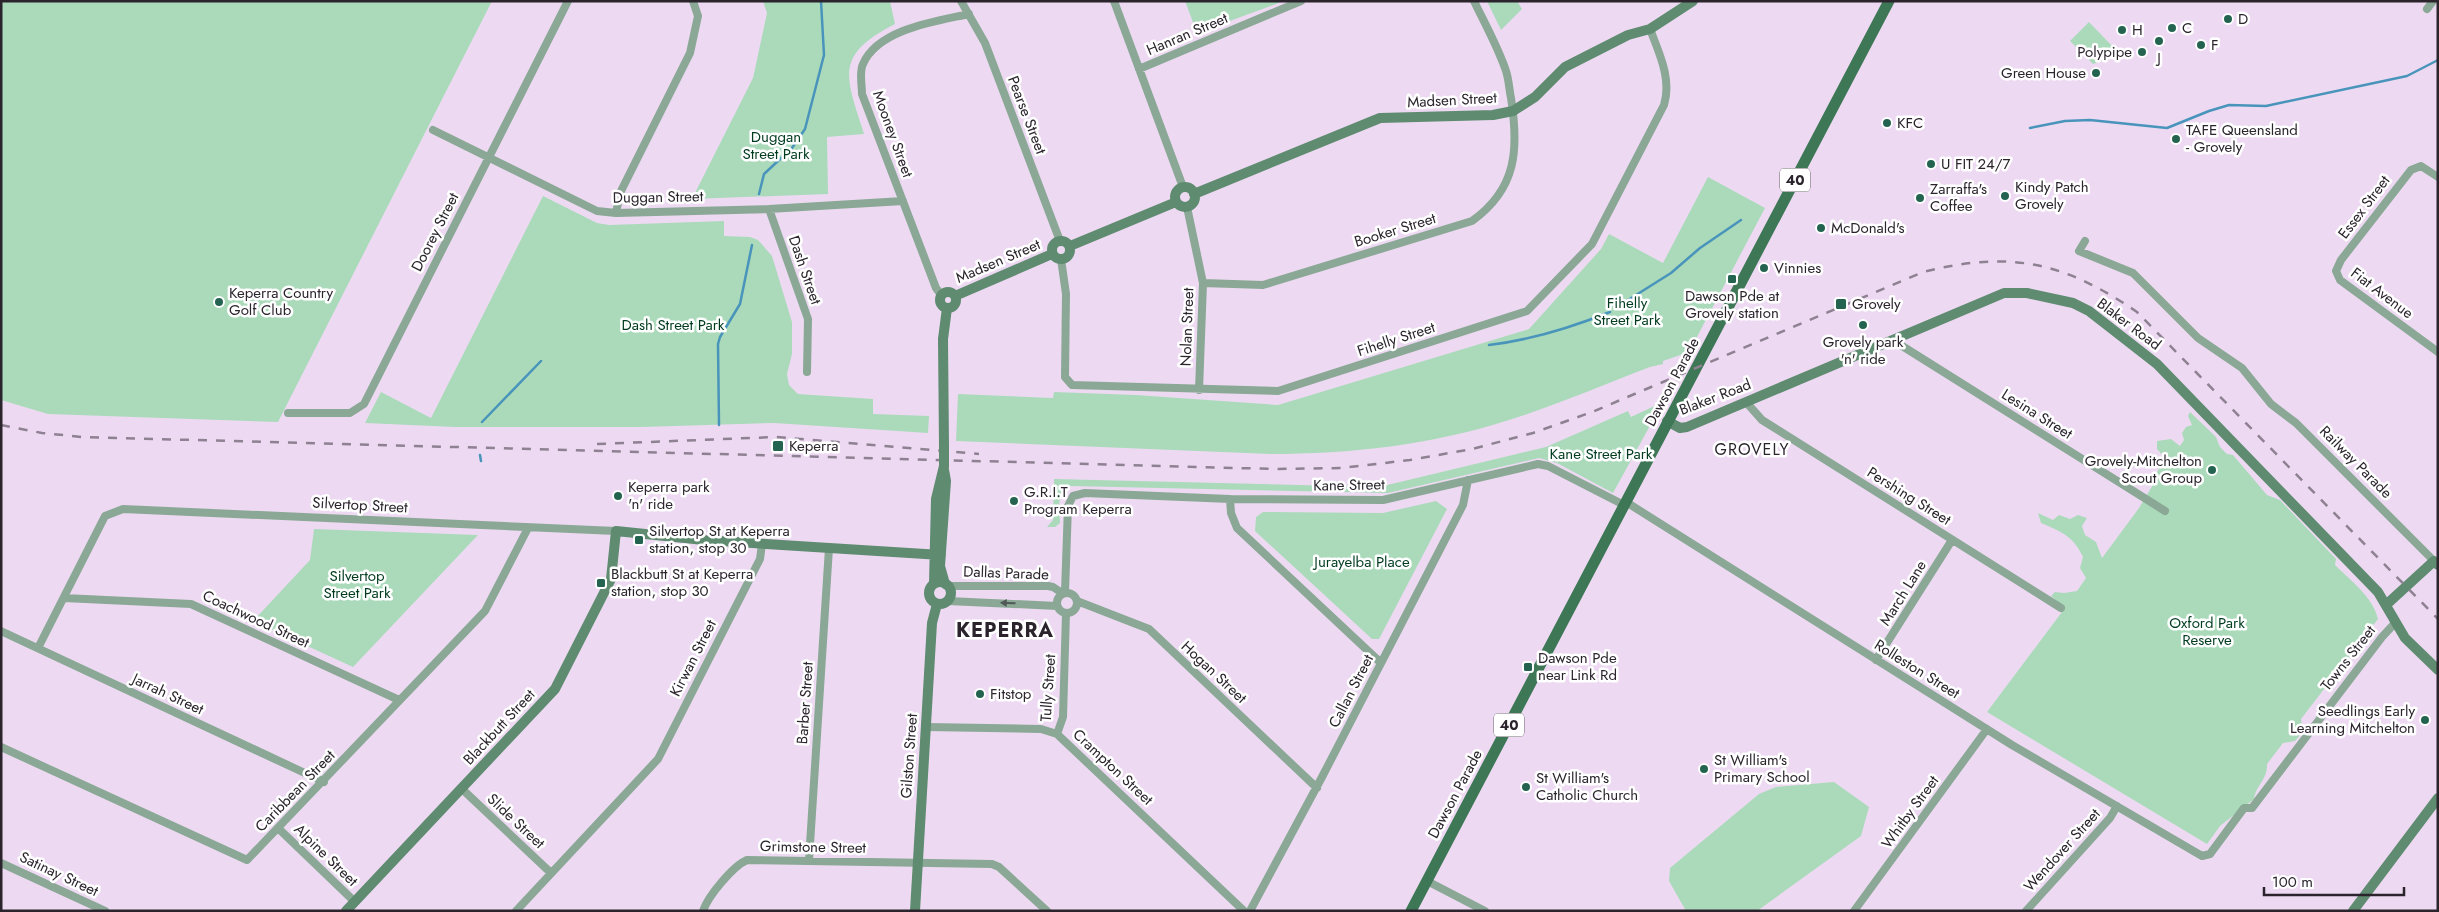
<svg xmlns="http://www.w3.org/2000/svg" width="2439" height="912" font-family="Jost,sans-serif">
  <style>
    .green { fill: #abdabb }
    .lines { fill: none; stroke-linecap: round; stroke-linejoin: round }
    .stream { stroke: #4994bb; stroke-width: 2.5 }
    .street { stroke: #8aa895; stroke-width: 8 }
    .secondary { stroke: #5f8b70; stroke-width: 10 }
    .primary { stroke: #3e7756; stroke-width: 11 }
    .rail { stroke: #8e8192; stroke-width: 2.5; stroke-dasharray: 9 9; stroke-linecap: butt }
    .secondary-bridge { stroke: #5f8b70; stroke-width: 10 }
    .oneway { fill: #515957 }
    .poi-dot { fill: #246350; stroke: #fff; stroke-width: 2 }
    .labels { text-anchor: middle; stroke-width: 5; stroke-linejoin: round; paint-order: stroke }
    .shield { fill: #fff; stroke: #6b666c; stroke-width: 1 }
    .shield-label { font-size: 14px; font-weight: bold; fill: #2b242d }
    .poi-label { font-size: 15px; fill: #2b242d; stroke: #fff; text-anchor: start }
    .street-label { font-size: 15px; fill: #2b242d; stroke: #fff }
    .park-label { font-size: 15px; fill: #013b1f; stroke: #fff }
    .neighbourhood-label { font-size: 16px; letter-spacing: 1px; fill: #2b242d; stroke: #fff }
    .district-label { font-size: 20px; font-weight: bold; letter-spacing: 1px; fill: #2b242d; stroke: #fff }
  </style>
  <rect width="100%" height="100%" fill="#eddaf2"/>
  <path class="green" d="M1,1H492L278,422L48,414L1,400Z
    M763,1H890L895,24C833,56 846,76 864,134L827,137L828,194L692,199L753,78L767,13Z
    M1185,1H1284L1197,33Z
    M1487,1H1517L1522,9L1501,30Z
    M2089,22L2115,49L2104,60L2093,64L2070,41Z
    M1708,177L1765,208L1689,352L1663,361V364L1650,367C1603,385 1557,405 1509,420C1431,445 1351,454 1270,454L956,441L958,394L1053,398L1054,392L1136,395L1278,405L1529,329L1601,249L1609,234L1663,263Z
    M543,196L597,223L609,225L724,221V236L750,237L758,240L772,256L792,322V354L787,374L789,385L798,394L873,399V414L929,416L928,433L774,423L642,427H455L365,423L381,392L431,418Z
    M1663,402L1613,493L1557,463L1539,458L1388,493L1070,486C1055,491 1060,511 1060,523L1055,527H1047L1053,520L1054,479L1379,487L1546,447L1628,411L1631,417Z
    M2190,412L2216,437L2220,447L2227,454L2233,455L2267,495L2280,500L2336,559L2335,565C2351,581 2373,597 2378,619L2301,719L2303,732L2295,741L2283,743L2267,764C2268,779 2256,785 2254,799L2220,826L2207,844L1987,712L2065,608L2051,596L2055,592L2064,593L2077,591L2086,578L2080,568L2083,557C2074,537 2061,531 2041,523L2038,513L2053,520L2059,515L2070,519L2078,515L2087,518L2082,526L2085,535L2096,542L2102,558L2139,508L2154,483L2157,472L2165,458L2157,449V441L2171,439L2180,446L2184,440L2182,433L2186,427L2192,425L2188,416Z
    M1436,501L1447,509L1379,639H1372L1255,531L1256,517L1263,512L1383,513Z
    M314,529L478,535L353,667L253,621L310,560Z
    M1834,782L1869,807L1861,836L1757,911H1686L1669,881L1670,868L1759,794L1776,787Z"/>
  <g class="lines">
    <path class="stream" d="M2030,128L2065,121L2090,120L2167,128L2209,111L2229,105L2266,106L2407,76L2438,60
      M759,194L764,174L792,148L805,129L824,55L821,1
      M1617,307L1671,273L1700,248L1741,220
      M1489,345C1532,340 1570,328 1610,312
      M482,422L541,361
      M719,425L718,344L720,337L740,304L752,245
      M480,455L481,461"/>
    <path class="street" d="M961,1L985,43L1060,241
      M1114,1L1183,187
      M2427,9L2433,1
      M1139,69L1301,1
      M433,130L597,211L616,213L769,209L903,201
      M2438,177L2421,166L2411,170L2341,260L2336,271L2340,280L2438,352
      M1187,207L1203,283L1199,390
      M769,209L808,319L807,372
      M616,213L620,193L690,53L698,16L693,1
      M2085,241L2079,251L2133,273L2198,338L2242,368L2271,404L2296,423L2434,561
      M1061,259L1066,294L1065,377L1072,385L1278,391L1527,311L1592,244L1664,105C1672,79 1659,53 1650,29
      M1203,283L1263,285L1472,221C1517,189 1519,149 1511,98C1509,89 1509,80 1506,71C1498,47 1485,24 1474,1
      M942,296L936,288L862,94C862,85 859,72 863,64C878,29 937,21 969,14
      M1896,339L1899,344L2165,511
      M1746,402L1762,420L2061,608
      M288,413H350L364,404L568,1
      M1230,499L1231,513L1237,528L1381,663
      M1626,502L2012,745L2202,856L2210,854L2244,808H2252L2382,637L2395,623
      M947,586H1048L1053,587L1062,593
      M1065,592L1068,506L1073,496L1085,493L1230,499L1383,500L1538,464L1548,466L1624,505
      M1057 603a10 10 0 1 1 20 0a10 10 0 1 1-20 0Z
      M64,598L191,604L399,700
      M948,601L1057,606
      M1077,601L1149,629L1317,788
      M1,631L324,782
      M38,648L105,516L123,509L616,531
      M1876,660L1952,540
      M926,727L1041,729L1057,734L1244,911
      M1057,734L1063,717L1066,613
      M1,747L247,860L485,611L528,528
      M462,789L551,873
      M279,829L355,902
      M809,860L829,548
      M1,863L105,911
      M1427,881L1485,911
      M516,911L658,759L760,559L762,544
      M703,911C708,896 733,866 747,860L992,864L999,867L1047,911
      M1250,911L1322,777L1463,505L1468,480
      M1854,911L1987,729
      M2026,911L2110,818L2117,806"/>
    <path class="secondary" d="M1175 197a10 10 0 1 1 20 0a10 10 0 1 1-20 0Z
      M1194,194L1380,118L1493,115L1513,111L1535,97L1565,67L1628,35L1650,29L1693,1
      M1052 250a9 9 0 1 1 18 0a9 9 0 1 1-18 0Z
      M1070,246L1176,202
      M940 300a8 8 0 1 1 16 0a8 8 0 1 1-16 0Z
      M955,296L1052,254
      M1667,421L1680,428L1687,427L2004,293H2027L2073,303L2089,311L2157,364L2378,592L2405,638L2438,670
      M944,446L943,339L947,308
      M944,470L946,481L940,566L945,584
      M929 593a11 11 0 1 1 22 0a11 11 0 1 1-22 0Z
      M934,584L936,499L944,466
      M2387,604L2434,561L2438,565
      M346,911L555,689L611,579L616,531L704,540L941,555
      M915,911L932,623L937,604
      M2353,911L2438,798"/>
    <path class="primary" d="M1411,911L1889,1"/>
    <path class="rail" d="M1,425L42,433L82,437L1274,469L1342,468L1410,460L1472,449L1533,433L1592,412L1923,272C2011,250 2064,262 2137,312L2438,619
      M597,444L776,437L979,454"/>
    <path class="secondary-bridge" d="M944,466V446"/>
  </g>
  <defs><path id="oneway-solid" d="M-6-.8H1V-3.2L6.5 0L1 3.2V.8H-6Z" transform="scale(1.25)"/></defs>
  <use class="oneway" href="#oneway-solid" transform="translate(1008 603) rotate(-179)"/>
  <g class="poi-dot">
    <circle cx="2228" cy="19" r="5"/>
    <circle cx="2172" cy="28" r="5"/>
    <circle cx="2122" cy="30" r="5"/>
    <circle cx="2159" cy="41" r="5"/>
    <circle cx="2201" cy="45" r="5"/>
    <circle cx="2142" cy="52" r="5"/>
    <circle cx="2096" cy="73" r="5"/>
    <circle cx="1887" cy="123" r="5"/>
    <circle cx="2176" cy="139" r="5"/>
    <circle cx="1931" cy="164" r="5"/>
    <circle cx="2005" cy="196" r="5"/>
    <circle cx="1920" cy="198" r="5"/>
    <circle cx="1821" cy="228" r="5"/>
    <circle cx="1764" cy="268" r="5"/>
    <rect x="1727" y="274" width="10" height="10" rx="2.5"/>
    <circle cx="219" cy="302" r="5"/>
    <rect x="1835" y="298" width="12" height="12" rx="2.5"/>
    <circle cx="1863" cy="325" r="5"/>
    <rect x="772" y="440" width="12" height="12" rx="2.5"/>
    <circle cx="2212" cy="470" r="5"/>
    <circle cx="618" cy="496" r="5"/>
    <circle cx="1014" cy="501" r="5"/>
    <rect x="634" y="535" width="10" height="10" rx="2.5"/>
    <rect x="596" y="578" width="10" height="10" rx="2.5"/>
    <rect x="1523" y="662" width="10" height="10" rx="2.5"/>
    <circle cx="980" cy="694" r="5"/>
    <circle cx="2425" cy="720" r="5"/>
    <circle cx="1704" cy="769" r="5"/>
    <circle cx="1526" cy="787" r="5"/>
  </g>
  <g class="labels">
    <g class="shield">
      <rect x="1780" y="168.5" width="30" height="23" rx="4"/>
      <rect x="1494" y="713.5" width="30" height="23" rx="4"/>
    </g>
    <g class="shield-label">
      <text x="1795" y="185">40</text>
      <text x="1509" y="730">40</text>
    </g>
    <g class="poi-label">
      <text x="2238" y="24">D</text>
      <text x="2182" y="33">C</text>
      <text x="2132" y="35">H</text>
      <text x="2211" y="50">F</text>
      <text x="2132" y="57" text-anchor="end">Polypipe</text>
      <text x="2159" y="63" text-anchor="middle">J</text>
      <text x="2086" y="78" text-anchor="end">Green House</text>
      <text x="1897" y="128">KFC</text>
      <text x="2186" y="135">TAFE Queensland<tspan x="2186" dy="17">- Grovely</tspan></text>
      <text x="1941" y="169">U FIT 24/7</text>
      <text x="2015" y="192">Kindy Patch<tspan x="2015" dy="17">Grovely</tspan></text>
      <text x="1930" y="194">Zarraffa's<tspan x="1930" dy="17">Coffee</tspan></text>
      <text x="1831" y="233">McDonald's</text>
      <text x="1774" y="273">Vinnies</text>
      <text x="229" y="298">Keperra Country<tspan x="229" dy="17">Golf Club</tspan></text>
      <text x="1732" y="301" text-anchor="middle">Dawson Pde at<tspan x="1732" dy="17">Grovely station</tspan></text>
      <text x="1852" y="309">Grovely</text>
      <text x="1863" y="347" text-anchor="middle">Grovely park<tspan x="1863" dy="17">'n' ride</tspan></text>
      <text x="789" y="451">Keperra</text>
      <text x="2202" y="466" text-anchor="end">Grovely-Mitchelton<tspan x="2202" dy="17">Scout Group</tspan></text>
      <text x="628" y="492">Keperra park<tspan x="628" dy="17">'n' ride</tspan></text>
      <text x="1024" y="497">G.R.I.T<tspan x="1024" dy="17">Program Keperra</tspan></text>
      <text x="649" y="536">Silvertop St at Keperra<tspan x="649" dy="17">station, stop 30</tspan></text>
      <text x="611" y="579">Blackbutt St at Keperra<tspan x="611" dy="17">station, stop 30</tspan></text>
      <text x="1538" y="663">Dawson Pde<tspan x="1538" dy="17">near Link Rd</tspan></text>
      <text x="990" y="699">Fitstop</text>
      <text x="2415" y="716" text-anchor="end">Seedlings Early<tspan x="2415" dy="17">Learning Mitchelton</tspan></text>
      <text x="1714" y="765">St William's<tspan x="1714" dy="17">Primary School</tspan></text>
      <text x="1536" y="783">St William's<tspan x="1536" dy="17">Catholic Church</tspan></text>
    </g>
    <g class="street-label">
      <text transform="translate(1187 34) rotate(-23)" y="5">Hanran Street</text>
      <text transform="translate(1452 100) rotate(-3)" y="5">Madsen Street</text>
      <text transform="translate(1027 115) rotate(69)" y="5">Pearse Street</text>
      <text transform="translate(893 134) rotate(70)" y="5">Mooney Street</text>
      <text transform="translate(658 197) rotate(-1)" y="5">Duggan Street</text>
      <text transform="translate(2364 207) rotate(-53)" y="5">Essex Street</text>
      <text transform="translate(1395 230) rotate(-17)" y="5">Booker Street</text>
      <text transform="translate(435 232) rotate(-63)" y="5">Doorey Street</text>
      <text transform="translate(998 261) rotate(-23)" y="5">Madsen Street</text>
      <text transform="translate(805 270) rotate(71)" y="5">Dash Street</text>
      <text transform="translate(2382 293) rotate(37)" y="5">Fiat Avenue</text>
      <text transform="translate(2129 324) rotate(37)" y="5">Blaker Road</text>
      <text transform="translate(1187 327) rotate(-88)" y="5">Nolan Street</text>
      <text transform="translate(1396 339) rotate(-18)" y="5">Fihelly Street</text>
      <text transform="translate(1672 382) rotate(-62)" y="5">Dawson Parade</text>
      <text transform="translate(1715 397) rotate(-21)" y="5">Blaker Road</text>
      <text transform="translate(2037 414) rotate(32)" y="5">Lesina Street</text>
      <text transform="translate(2356 462) rotate(45)" y="5">Railway Parade</text>
      <text transform="translate(1349 485) rotate(-1)" y="5">Kane Street</text>
      <text transform="translate(1909 496) rotate(32)" y="5">Pershing Street</text>
      <text transform="translate(360 505) rotate(3)" y="5">Silvertop Street</text>
      <text transform="translate(1006 573) rotate(2)" y="5">Dallas Parade</text>
      <text transform="translate(1903 593) rotate(-58)" y="5">March Lane</text>
      <text transform="translate(256 619) rotate(25)" y="5">Coachwood Street</text>
      <text transform="translate(693 658) rotate(-63)" y="5">Kirwan Street</text>
      <text transform="translate(2348 658) rotate(-52)" y="5">Towns Street</text>
      <text transform="translate(1917 669) rotate(32)" y="5">Rolleston Street</text>
      <text transform="translate(1214 672) rotate(43)" y="5">Hogan Street</text>
      <text transform="translate(1048 688) rotate(-86)" y="5">Tully Street</text>
      <text transform="translate(1351 691) rotate(-63)" y="5">Callan Street</text>
      <text transform="translate(168 694) rotate(25)" y="5">Jarrah Street</text>
      <text transform="translate(805 703) rotate(-86)" y="5">Barber Street</text>
      <text transform="translate(499 727) rotate(-47)" y="5">Blackbutt Street</text>
      <text transform="translate(909 756) rotate(-86)" y="5">Gilston Street</text>
      <text transform="translate(1113 767) rotate(43)" y="5">Crampton Street</text>
      <text transform="translate(295 791) rotate(-46)" y="5">Caribbean Street</text>
      <text transform="translate(1455 794) rotate(-62)" y="5">Dawson Parade</text>
      <text transform="translate(1910 812) rotate(-54)" y="5">Whitby Street</text>
      <text transform="translate(516 821) rotate(43)" y="5">Slide Street</text>
      <text transform="translate(813 847) rotate(1)" y="5">Grimstone Street</text>
      <text transform="translate(2062 850) rotate(-48)" y="5">Wendover Street</text>
      <text transform="translate(326 855) rotate(44)" y="5">Alpine Street</text>
      <text transform="translate(59 874) rotate(25)" y="5">Satinay Street</text>
    </g>
    <g class="park-label">
      <text x="776" y="142">Duggan<tspan x="776" dy="17">Street Park</tspan></text>
      <text x="1627" y="308">Fihelly<tspan x="1627" dy="17">Street Park</tspan></text>
      <text x="673" y="330">Dash Street Park</text>
      <text x="1601" y="459">Kane Street Park</text>
      <text x="1362" y="567">Jurayelba Place</text>
      <text x="357" y="581">Silvertop<tspan x="357" dy="17">Street Park</tspan></text>
      <text x="2207" y="628">Oxford Park<tspan x="2207" dy="17">Reserve</tspan></text>
    </g>
    <g class="neighbourhood-label">
      <text x="1752" y="455">GROVELY</text>
    </g>
    <g class="district-label">
      <text x="1005" y="637">KEPERRA</text>
    </g>
  </g>
  <rect width="2439" height="912" fill="none" stroke="#2b242d" stroke-width="5"/>
  <path d="M2264 887v8h140v-8" fill="none" stroke="#2b242d" stroke-width="2.5"/>
  <text x="2272" y="887" font-size="15" fill="#2b242d" stroke="#ffffff" stroke-width="4" paint-order="stroke">100 m</text>
</svg>
